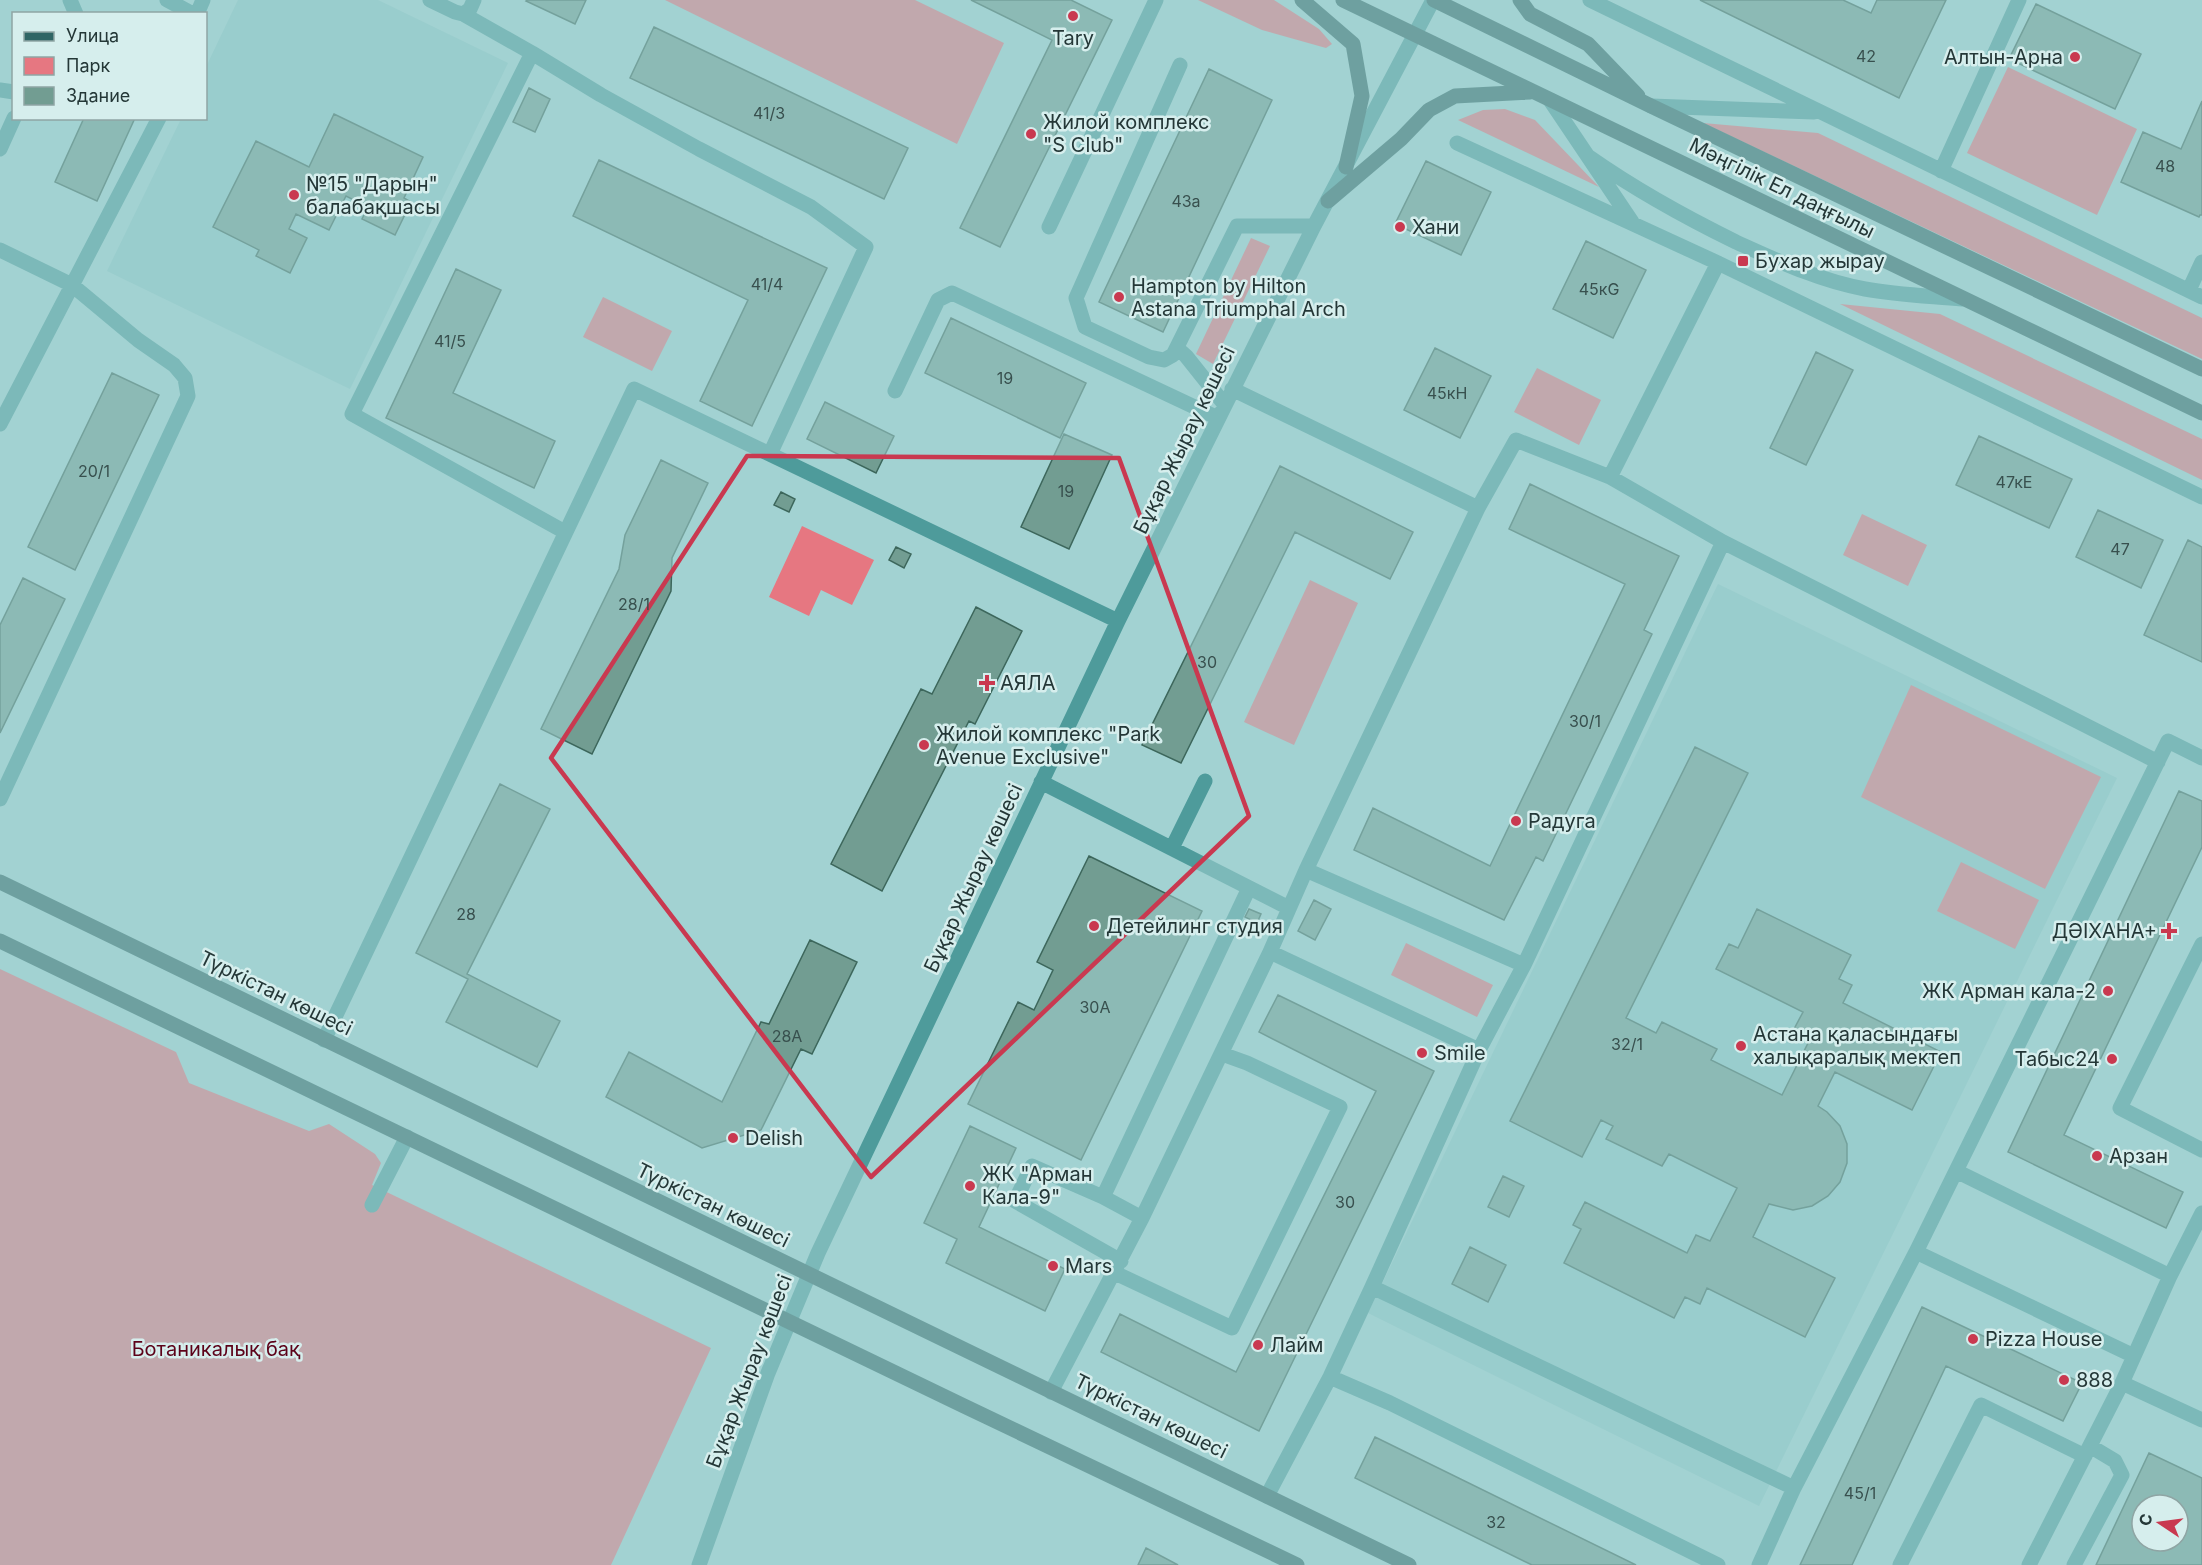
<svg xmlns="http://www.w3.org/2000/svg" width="2202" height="1565" font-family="Inter,sans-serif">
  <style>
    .built { fill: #8ec7c7 }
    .green { fill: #e67781 }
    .building { fill: #729d92; stroke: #3d675c; stroke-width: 1.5; fill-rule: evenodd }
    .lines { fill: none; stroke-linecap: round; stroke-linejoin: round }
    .minor { stroke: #4e9b9b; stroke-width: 15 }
    .major { stroke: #2f6565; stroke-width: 15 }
    .marked { fill: none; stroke: #c93950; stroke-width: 4.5; stroke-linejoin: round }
    .poi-dot { fill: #c93950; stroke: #d6eeed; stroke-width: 2 }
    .labels { text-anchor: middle; stroke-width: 5; stroke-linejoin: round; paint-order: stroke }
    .number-label { font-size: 16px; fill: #38504e }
    .poi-label { font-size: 20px; fill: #243737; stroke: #d6eeed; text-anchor: start }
    .street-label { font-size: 20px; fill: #243737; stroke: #d6eeed }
    .park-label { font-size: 20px; fill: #5c0219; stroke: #d6eeed }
  </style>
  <rect width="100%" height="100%" fill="#a2d2d2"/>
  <path class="built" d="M238,0H378L508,63L350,389L107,271L181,119L206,118V67Z
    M1718,584L2117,778L1759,1506L1368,1313Z"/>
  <path class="green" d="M665,0H915L1004,43L957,144Z
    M1198,0H1274L1319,29L1332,44L1326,48L1262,30Z
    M2008,67L2137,129L2097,215L1967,153Z
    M1505,109L1535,120L1599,187L1458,120L1483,110Z
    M1703,123L1818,133L2202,318V359Z
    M1251,238L1270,246L1213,364L1196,354Z
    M603,297L672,331L652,371L583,337Z
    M1840,304L1940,314L2202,439V480Z
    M1537,368L1601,400L1579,445L1514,412Z
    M1862,514L1927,545L1908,586L1843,555Z
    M802,526L874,560L852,605L821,590L809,616L769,597Z
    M1310,580L1358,603L1294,745L1244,722Z
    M1911,685L2101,777L2045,889L1861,797Z
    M1961,862L2039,900L2015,949L1937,911Z
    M1406,943L1493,985L1477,1017L1391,975Z
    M0,969L176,1052L189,1083L309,1131L329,1124L375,1154L381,1163L372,1185L711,1348L611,1565H0Z"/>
  <path class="building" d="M527,0H586L575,24L526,1Z
    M971,0H1071L1112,20L1000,247L960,228L1052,40Z
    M1700,0H1843L1871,13L1877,0H1946L1899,98Z
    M2036,4L2141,54L2115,109L2009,59Z
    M654,27L908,148L884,199L630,78Z
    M1209,69L1272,100L1163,332L1099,302Z
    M529,88L550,99L535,132L513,122Z
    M2202,101V215H2200L2199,217L2121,182L2143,132L2181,149Z
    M334,114L423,157L404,198L411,202L395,235L362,219L368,207L346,196L329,230L296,214L289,229L307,238L290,273L256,256L259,250L213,227L256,141L309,167Z
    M84,118H135L97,201L55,182Z
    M599,160L827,268L752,426L700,401L748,300L573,216Z
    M1426,161L1491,192L1461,255L1395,224Z
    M1586,241L1646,270L1613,338L1553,309Z
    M456,269L501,290L453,393L555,441L534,488L386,418Z
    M951,318L1086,383L1060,438L925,373Z
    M1435,348L1491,376L1460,438L1404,410Z
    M1816,352L1853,370L1806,465L1770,448Z
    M112,373L159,395L75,570L28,547Z
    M825,402L894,436L876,473L807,439Z
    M1064,434L1112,455L1069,549L1021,527Z
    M1979,436L2072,479L2049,528L1956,485Z
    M661,460L708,483L672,558L671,591L592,754L541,729L619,569L625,535Z
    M1280,466L1413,532L1390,579L1295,532L1181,763L1142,745Z
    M1530,484L1679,556L1644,630L1652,634L1543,861L1536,857L1504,920L1354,850L1373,808L1490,866L1625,584L1509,529Z
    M781,492L795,499L789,512L774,505Z
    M2098,510L2163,540L2141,588L2076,557Z
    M2188,540L2202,547V662L2144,635Z
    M896,547L911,554L904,568L889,560Z
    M23,578L65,599L0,733V625Z
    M976,607L1022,631L975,724L969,721L882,891L831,864L921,689L932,694Z
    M1695,747L1748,773L1626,1018L1656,1033L1662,1022L1717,1049L1711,1060L1782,1095L1810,1039L1793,1031L1803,1012L1716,969L1729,944L1738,948L1757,909L1851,955L1839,979L1852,985L1843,1003L1941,1052L1912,1110L1835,1072L1818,1106L1827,1112L1840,1126L1847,1144V1163L1840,1182L1828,1196L1812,1206L1793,1210L1769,1204L1753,1237L1835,1278L1805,1337L1707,1288L1700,1304L1685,1297L1674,1318L1564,1263L1581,1229L1573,1225L1585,1202L1687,1253L1696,1235L1710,1241L1737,1188L1669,1154L1662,1166L1606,1139L1613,1126L1601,1120L1582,1157L1510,1121Z
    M500,784L550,809L467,974L560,1021L537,1067L446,1022L468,979L416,953Z
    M2179,791L2202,801V847L2064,1135L2183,1192L2166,1228L2008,1152Z
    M1089,856L1202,911L1081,1160L968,1104L1018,1002L1034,1010L1053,970L1037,962Z
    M1314,900L1331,909L1315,940L1298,931Z
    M1249,909L1261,914L1257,923L1245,917Z
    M810,940L857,962L812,1054L801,1049L761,1130L702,1148L606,1097L629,1052L722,1102L761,1022L769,1024Z
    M1278,995L1434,1071L1259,1431L1101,1352L1120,1314L1236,1372L1376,1091L1259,1032Z
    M970,1126L1016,1148L979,1227L1065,1269L1045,1311L946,1263L957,1239L924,1223Z
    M1503,1176L1524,1186L1509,1217L1488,1207Z
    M1470,1247L1506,1265L1488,1302L1452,1284Z
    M1922,1307L2082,1383L2063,1421L1946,1366L1852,1565H1800Z
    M1375,1437L1636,1565H1532L1355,1478Z
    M2149,1453L2202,1478V1565H2096ZM2142,1505H2178V1541H2142Z
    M1146,1548L1178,1565H1138Z"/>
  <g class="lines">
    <path class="minor" d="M70,0L76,14
      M167,0L193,14
      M430,0L455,12L463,14L470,9L474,0
      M1590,0L2202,297
      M197,14L203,0
      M463,14L532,53L352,414L565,532
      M532,53L601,95L699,149L811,207L866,247L770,454
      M1180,65L1076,298L1085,327L1149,357L1164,360L1173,355L1237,226H1314
      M0,90L14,92
      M1550,100L1632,222
      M1651,106L1814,112
      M1457,143L1718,263L2202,497
      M0,149L14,118
      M1589,157C1636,190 1685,217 1736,242C1778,261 1820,281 1865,289C1897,295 1930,296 1962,299
      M1941,171L2019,0
      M1049,227L1156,0
      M0,250L72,285L138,340L174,365L185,378L188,396L0,799
      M2189,290L2202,262
      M1177,348L1186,356L1225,405
      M1232,389L1478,508
      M895,391L938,300L952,293L1218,418
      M0,424L159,118
      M1610,477L1718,263
      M1041,782L1289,908
      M1172,848L1205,781
      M1306,870L1524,965
      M2202,944L2120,1108L2202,1150
      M1270,952L1479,1050
      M324,1040L634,389L1118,621
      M1956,1171L2170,1276
      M1103,1197L1249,888
      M372,1205L407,1137
      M1121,1261L1015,1201L1032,1166L1103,1197L1142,1218
      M1115,1273L1232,1328L1340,1107L1247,1063L1222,1054
      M1372,1287L1794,1488
      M2134,1356L1916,1252L2168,741L2202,758
      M1330,1377L1390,1403L1718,1565
      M2122,1383L2202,1420
      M1051,1392L1142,1218L1270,952L1306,870L1478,508L1516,440L1610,477L1723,542L2158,762
      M1267,1496L1330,1377L1372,1287L1479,1050L1524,965L1723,542
      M699,1565L768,1373L818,1253L1118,621L1314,226L1433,0
      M1759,1565L1794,1488L1916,1252
      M1900,1565L1981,1405L2085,1456
      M2029,1565L2122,1383L2170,1276L2202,1213
      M2074,1565L2122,1475L2115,1461L2090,1446"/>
    <path class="major" d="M1302,0L1353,44L1362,96L1346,167
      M1343,0L2202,413
      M1434,0L1651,106L2202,369
      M1520,0L1530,14L1588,44L1638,96
      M1328,201L1401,139L1429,110L1455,96L1530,92
      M0,882L1409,1565
      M0,941L964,1406L1297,1565"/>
  </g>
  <path d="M0 0H2202V1565H0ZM747,456L1119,458L1249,816L871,1177L551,758Z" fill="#a2d2d2" fill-opacity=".55" fill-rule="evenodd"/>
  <path class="marked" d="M747,456L1119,458L1249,816L871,1177L551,758Z"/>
  <g class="poi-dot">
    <circle cx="1073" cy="16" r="6"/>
    <circle cx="2075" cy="57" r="6"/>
    <circle cx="1031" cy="134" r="6"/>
    <circle cx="294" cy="195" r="6"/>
    <circle cx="1400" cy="227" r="6"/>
    <rect x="1737" y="255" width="12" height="12" rx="3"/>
    <circle cx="1119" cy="297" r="6"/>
    <path d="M984 674h6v6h6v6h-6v6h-6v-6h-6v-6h6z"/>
    <circle cx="924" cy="745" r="6"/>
    <circle cx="1516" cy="821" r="6"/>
    <circle cx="1094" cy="926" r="6"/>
    <path d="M2166 922h6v6h6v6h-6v6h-6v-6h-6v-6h6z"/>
    <circle cx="2108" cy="991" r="6"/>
    <circle cx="1741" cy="1046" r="6"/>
    <circle cx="1422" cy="1053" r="6"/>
    <circle cx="2112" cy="1059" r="6"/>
    <circle cx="733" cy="1138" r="6"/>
    <circle cx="2097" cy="1156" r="6"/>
    <circle cx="970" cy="1186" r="6"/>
    <circle cx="1053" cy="1266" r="6"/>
    <circle cx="1973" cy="1339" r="6"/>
    <circle cx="1258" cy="1345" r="6"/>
    <circle cx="2064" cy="1380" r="6"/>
  </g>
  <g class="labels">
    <g class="number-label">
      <text x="1866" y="62">42</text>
      <text x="769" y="119">41/3</text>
      <text x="2165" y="172">48</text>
      <text x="1186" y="207">43а</text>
      <text x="767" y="290">41/4</text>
      <text x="1599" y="295">45кG</text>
      <text x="450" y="347">41/5</text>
      <text x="1005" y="384">19</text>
      <text x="1447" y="399">45кH</text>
      <text x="94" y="477">20/1</text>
      <text x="2014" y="488">47кЕ</text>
      <text x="1066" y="497">19</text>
      <text x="2120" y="555">47</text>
      <text x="634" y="610">28/1</text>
      <text x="1207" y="668">30</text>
      <text x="1585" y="727">30/1</text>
      <text x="466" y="920">28</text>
      <text x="1095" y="1013">30А</text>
      <text x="787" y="1042">28А</text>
      <text x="1627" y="1050">32/1</text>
      <text x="1345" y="1208">30</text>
      <text x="1860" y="1499">45/1</text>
      <text x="1496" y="1528">32</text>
    </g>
    <g class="poi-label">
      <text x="1073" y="45" text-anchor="middle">Tary</text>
      <text x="2063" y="64" text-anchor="end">Алтын-Арна</text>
      <text x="1043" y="129">Жилой комплекс<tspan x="1043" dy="23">"S Club"</tspan></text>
      <text x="306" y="191">№15 "Дарын"<tspan x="306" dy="23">балабақшасы</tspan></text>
      <text x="1412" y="234">Хани</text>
      <text x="1755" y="268">Бухар жырау</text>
      <text x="1131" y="293">Hampton by Hilton<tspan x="1131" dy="23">Astana Triumphal Arch</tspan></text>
      <text x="1000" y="690">АЯЛА</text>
      <text x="936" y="741">Жилой комплекс "Park<tspan x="936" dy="23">Avenue Exclusive"</tspan></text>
      <text x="1528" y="828">Радуга</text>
      <text x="1106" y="933">Детейлинг студия</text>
      <text x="2157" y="938" text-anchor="end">ДӘІХАНА+</text>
      <text x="2096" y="998" text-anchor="end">ЖК Арман кала-2</text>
      <text x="1753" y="1041">Астана қаласындағы<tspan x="1753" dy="23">халықаралық мектеп</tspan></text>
      <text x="1434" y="1060">Smile</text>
      <text x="2100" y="1066" text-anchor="end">Табыс24</text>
      <text x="745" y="1145">Delish</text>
      <text x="2109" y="1163">Арзан</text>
      <text x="982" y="1181">ЖК "Арман<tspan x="982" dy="23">Кала-9"</tspan></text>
      <text x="1065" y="1273">Mars</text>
      <text x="1985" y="1346">Pizza House</text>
      <text x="1270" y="1352">Лайм</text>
      <text x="2076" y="1387">888</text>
    </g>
    <g class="street-label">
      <text transform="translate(1782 188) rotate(26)" y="7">Мәңгілік Ел даңғылы</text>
      <text transform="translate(1184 440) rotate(-64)" y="7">Бұқар Жырау көшесі</text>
      <text transform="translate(973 878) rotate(-65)" y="7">Бұқар Жырау көшесі</text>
      <text transform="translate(276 993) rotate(26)" y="7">Түркістан көшесі</text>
      <text transform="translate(713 1205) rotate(26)" y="7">Түркістан көшесі</text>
      <text transform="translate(749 1371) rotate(-69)" y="7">Бұқар Жырау көшесі</text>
      <text transform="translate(1151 1416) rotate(26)" y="7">Түркістан көшесі</text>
    </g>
    <g class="park-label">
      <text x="216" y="1356">Ботаникалық бақ</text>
    </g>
  </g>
  <rect x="12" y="12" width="195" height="108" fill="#d6eeed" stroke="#8fa5a4" stroke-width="1.5"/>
  <rect x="24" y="32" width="30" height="9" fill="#2f6565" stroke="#8fa5a4" stroke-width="1.5"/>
  <text x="66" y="42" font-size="18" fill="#243737">Улица</text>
  <rect x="24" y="57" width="30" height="18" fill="#e67781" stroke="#8fa5a4" stroke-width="1.5"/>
  <text x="66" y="72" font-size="18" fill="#243737">Парк</text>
  <rect x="24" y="87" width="30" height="18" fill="#729d92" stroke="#8fa5a4" stroke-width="1.5"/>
  <text x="66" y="102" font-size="18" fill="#243737">Здание</text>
  <g transform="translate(2160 1523) rotate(283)"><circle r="28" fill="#d6eeed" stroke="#8fa5a4" stroke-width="1.5"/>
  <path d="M0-4.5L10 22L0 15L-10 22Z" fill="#c93950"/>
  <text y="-9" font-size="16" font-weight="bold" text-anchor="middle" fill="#243737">С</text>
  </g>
</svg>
